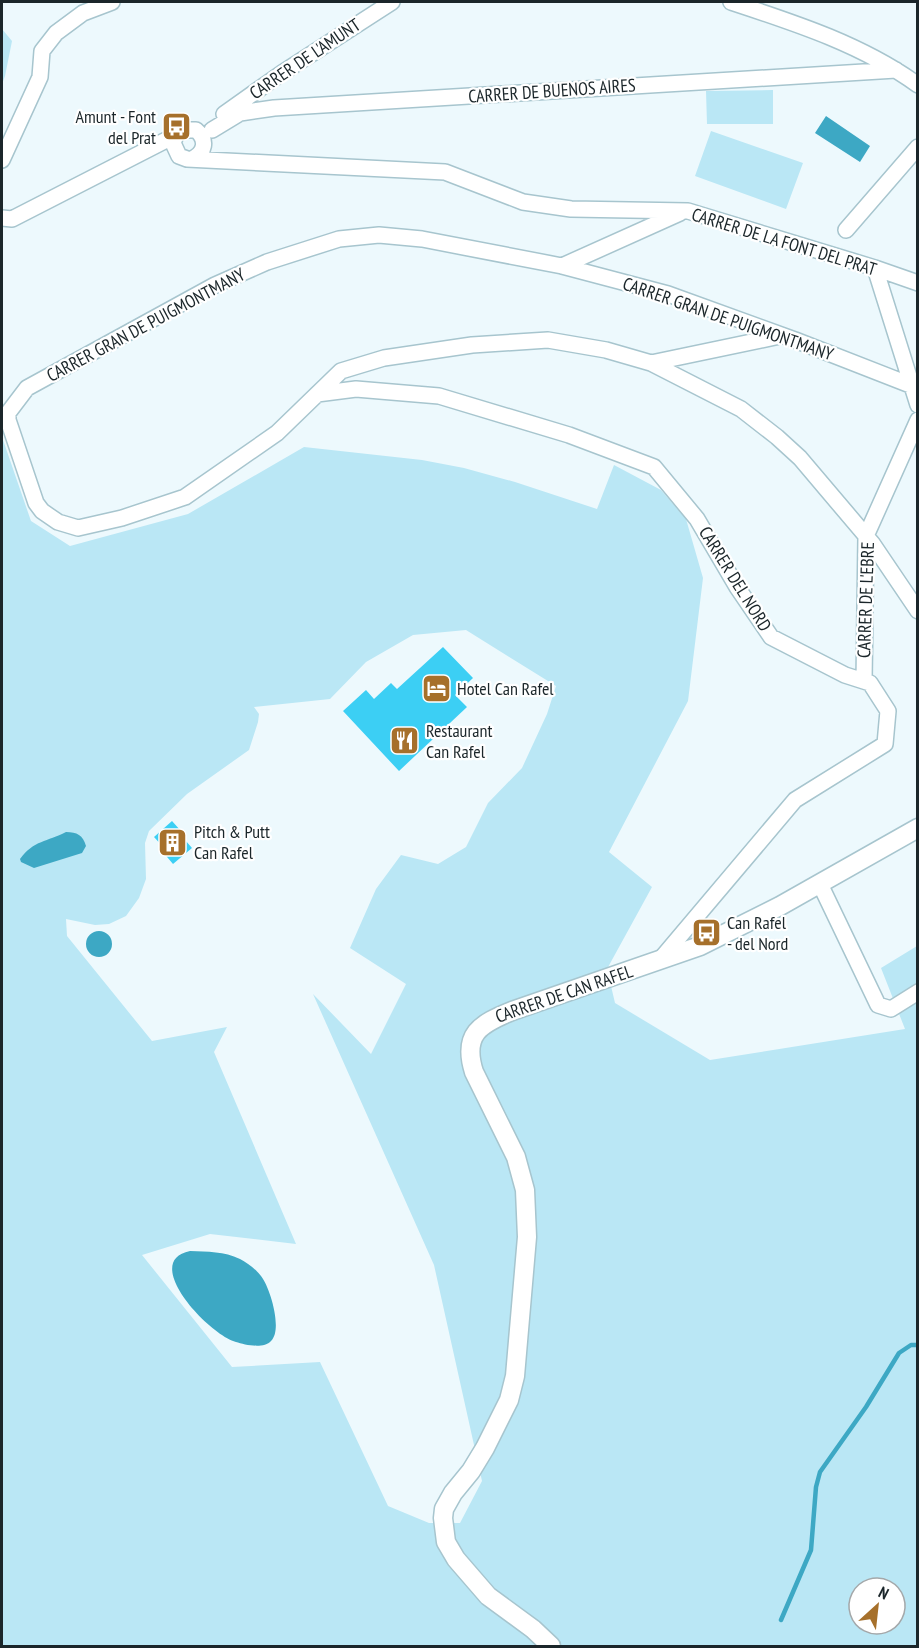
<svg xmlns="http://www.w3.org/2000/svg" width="919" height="1648" font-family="'PT Sans Narrow',sans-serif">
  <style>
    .green { fill: #bae7f5; fill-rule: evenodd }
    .water { fill: #3da8c4 }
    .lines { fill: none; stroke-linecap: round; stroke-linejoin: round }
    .stream { stroke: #3da8c4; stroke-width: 4.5 }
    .building { fill: #3ccff4 }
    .minor-casing { stroke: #a7c5ce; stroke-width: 18 }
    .tertiary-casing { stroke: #a7c5ce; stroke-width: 21 }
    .minor { stroke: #fff; stroke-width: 15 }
    .tertiary { stroke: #fff; stroke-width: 18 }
    .labels { text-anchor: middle; stroke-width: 4.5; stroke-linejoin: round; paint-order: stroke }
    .street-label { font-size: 18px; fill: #1b262a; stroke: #fff }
    .poi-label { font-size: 18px; fill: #1b262a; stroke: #fff; text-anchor: start }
  </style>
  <rect width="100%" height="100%" fill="#edf9fd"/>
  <path class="green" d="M2,29L12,41L5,76L2,84Z
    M773,90V124H707L706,91Z
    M711,131L803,163L786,209L695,176Z
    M2,437L31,521L70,546L188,514L304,447L422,460L464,468L515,482L597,509L614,465L661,490L686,519L703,578L688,701L609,852L652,887L607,969L615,1003L710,1060L905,1029L881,968L917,946V1646H2ZM466,630L556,686L547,714L522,768L488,803L466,847L438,864L401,855L376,889L350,948L406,984L371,1054L313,994L434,1265L482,1481L460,1523H429L388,1506L320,1362L232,1367L142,1255L210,1234L296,1244L214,1052L227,1027L152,1041L67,936L66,919L95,925L109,924L126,916L139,898L146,879L145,843L149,831L187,794L249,750L258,722L259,714L254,707L330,699L366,662L413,635ZM859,1588H895V1624H859Z"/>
  <path class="water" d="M826,116L870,146L860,162L815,133Z
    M66,832C77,832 83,835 86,846L82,853L34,868L21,862L20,859C34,840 47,842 66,832Z
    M86 944a13 13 0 1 1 26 0a13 13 0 1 1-26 0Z
    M190,1251C208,1252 224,1251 240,1259C247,1263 256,1269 261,1276C270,1287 283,1330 271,1341C264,1349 245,1345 236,1342C208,1334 140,1261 190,1251Z"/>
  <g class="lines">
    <path class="stream" d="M781,1620L811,1550L816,1487L820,1472L866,1407L899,1353L911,1345H918"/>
  </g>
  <path class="building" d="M443,647L473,678L455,695L467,707L399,771L343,711L366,690L374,699L391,683L397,689Z
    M172,821L181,831L179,833L192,848L173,864L162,851L164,848L154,837Z"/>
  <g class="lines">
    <defs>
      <path id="minor" d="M731,2C795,23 863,45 918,85
        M224,114L282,73L392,2
        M212,130L240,113L274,108L896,70
        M192,159C205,153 208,140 196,130H183L176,135L173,143L179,156L187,159L445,172L523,202L571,209L688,211L875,268L918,283
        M2,160L40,77L42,51L56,33L83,13L112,2
        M2,218L12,219L176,135
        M846,230L918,147
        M562,266L680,213
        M875,268L918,405
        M651,363L780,336
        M918,388L795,340L668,294L562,266L422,239L379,235L339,239L267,262L215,285L27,388L8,413V420L36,503L42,511L58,522L78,528L122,518L185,497L277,433L341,371L384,358L472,345L548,340L606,350L651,363L741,409L777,437L800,458L872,543L918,611
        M317,394L356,389L439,396L569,435L654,467L697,519L737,587L771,637L845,675L870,683L888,711L885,744L795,800L659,961
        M864,681L866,536L918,420
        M820,884L878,1005L891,1009L918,992"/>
      <path id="tertiary" d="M551,1646L533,1629L488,1596L456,1559L446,1542L443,1518L444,1509L453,1493L471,1471L485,1448L509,1400L515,1376L527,1237L525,1190L516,1157L474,1072C462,1034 480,1024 512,1011L700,946L780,906L918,828"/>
    </defs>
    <use href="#minor" class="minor-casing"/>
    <use href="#tertiary" class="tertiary-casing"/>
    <use href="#minor" class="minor"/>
    <use href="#tertiary" class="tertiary"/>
  </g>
  <defs>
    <symbol id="bus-square" viewBox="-11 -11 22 22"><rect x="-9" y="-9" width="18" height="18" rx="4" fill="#a6702b" stroke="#fff"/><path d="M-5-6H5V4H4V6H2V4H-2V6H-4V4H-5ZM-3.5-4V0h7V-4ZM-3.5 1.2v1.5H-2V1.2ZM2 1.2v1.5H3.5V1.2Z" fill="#fff"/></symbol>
    <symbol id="hotel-square" viewBox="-11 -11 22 22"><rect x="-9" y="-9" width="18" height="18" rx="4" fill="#a6702b" stroke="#fff"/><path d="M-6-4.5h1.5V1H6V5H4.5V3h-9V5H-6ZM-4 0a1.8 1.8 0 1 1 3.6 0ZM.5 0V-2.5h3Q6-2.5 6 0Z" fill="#fff"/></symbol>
    <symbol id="restaurant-square" viewBox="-11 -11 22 22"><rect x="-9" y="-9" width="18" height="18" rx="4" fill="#a6702b" stroke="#fff"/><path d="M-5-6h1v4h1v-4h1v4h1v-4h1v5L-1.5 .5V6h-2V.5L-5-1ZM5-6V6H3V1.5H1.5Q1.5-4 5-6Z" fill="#fff"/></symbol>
    <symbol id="building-square" viewBox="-11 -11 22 22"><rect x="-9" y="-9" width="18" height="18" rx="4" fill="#a6702b" stroke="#fff"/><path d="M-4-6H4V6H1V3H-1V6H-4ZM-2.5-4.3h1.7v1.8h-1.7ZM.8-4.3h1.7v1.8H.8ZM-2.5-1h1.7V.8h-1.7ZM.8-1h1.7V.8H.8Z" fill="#fff"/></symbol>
  </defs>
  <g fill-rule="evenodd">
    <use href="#bus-square" x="160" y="110" width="33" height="33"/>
    <use href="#hotel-square" x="420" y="672" width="33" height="33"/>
    <use href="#restaurant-square" x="388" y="724" width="33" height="33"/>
    <use href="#building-square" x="156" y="826" width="33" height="33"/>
    <use href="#bus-square" x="690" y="916" width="33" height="33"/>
  </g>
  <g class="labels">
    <g class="street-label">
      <text transform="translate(305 59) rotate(-34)" y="6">CARRER DE L'AMUNT</text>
      <text transform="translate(552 91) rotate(-4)" y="6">CARRER DE BUENOS AIRES</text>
      <text transform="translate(784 242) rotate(17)" y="6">CARRER DE LA FONT DEL PRAT</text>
      <text transform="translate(728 319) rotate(19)" y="6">CARRER GRAN DE PUIGMONTMANY</text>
      <text transform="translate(146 325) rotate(-28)" y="6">CARRER GRAN DE PUIGMONTMANY</text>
      <text transform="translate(735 579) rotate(58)" y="6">CARRER DEL NORD</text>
      <text transform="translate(866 600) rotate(-88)" y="6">CARRER DE L'EBRE</text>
      <text transform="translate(564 994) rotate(-19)" y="6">CARRER DE CAN RAFEL</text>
    </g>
    <g class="poi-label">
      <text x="156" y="123" text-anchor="end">Amunt - Font<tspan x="156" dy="21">del Prat</tspan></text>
      <text x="457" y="695">Hotel Can Rafel</text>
      <text x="426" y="737">Restaurant<tspan x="426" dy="21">Can Rafel</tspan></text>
      <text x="194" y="838">Pitch &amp; Putt<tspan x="194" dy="21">Can Rafel</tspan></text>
      <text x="727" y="929">Can Rafel<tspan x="727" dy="21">- del Nord</tspan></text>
    </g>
  </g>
  <rect width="919" height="1648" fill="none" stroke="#1b262a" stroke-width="6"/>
  <g transform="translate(877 1606) rotate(27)"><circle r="28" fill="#ffffff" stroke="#a4a8aa" stroke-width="1.5"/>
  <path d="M0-4.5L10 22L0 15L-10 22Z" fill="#a6702b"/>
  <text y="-9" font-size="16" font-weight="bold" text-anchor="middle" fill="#1b262a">N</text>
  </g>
</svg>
